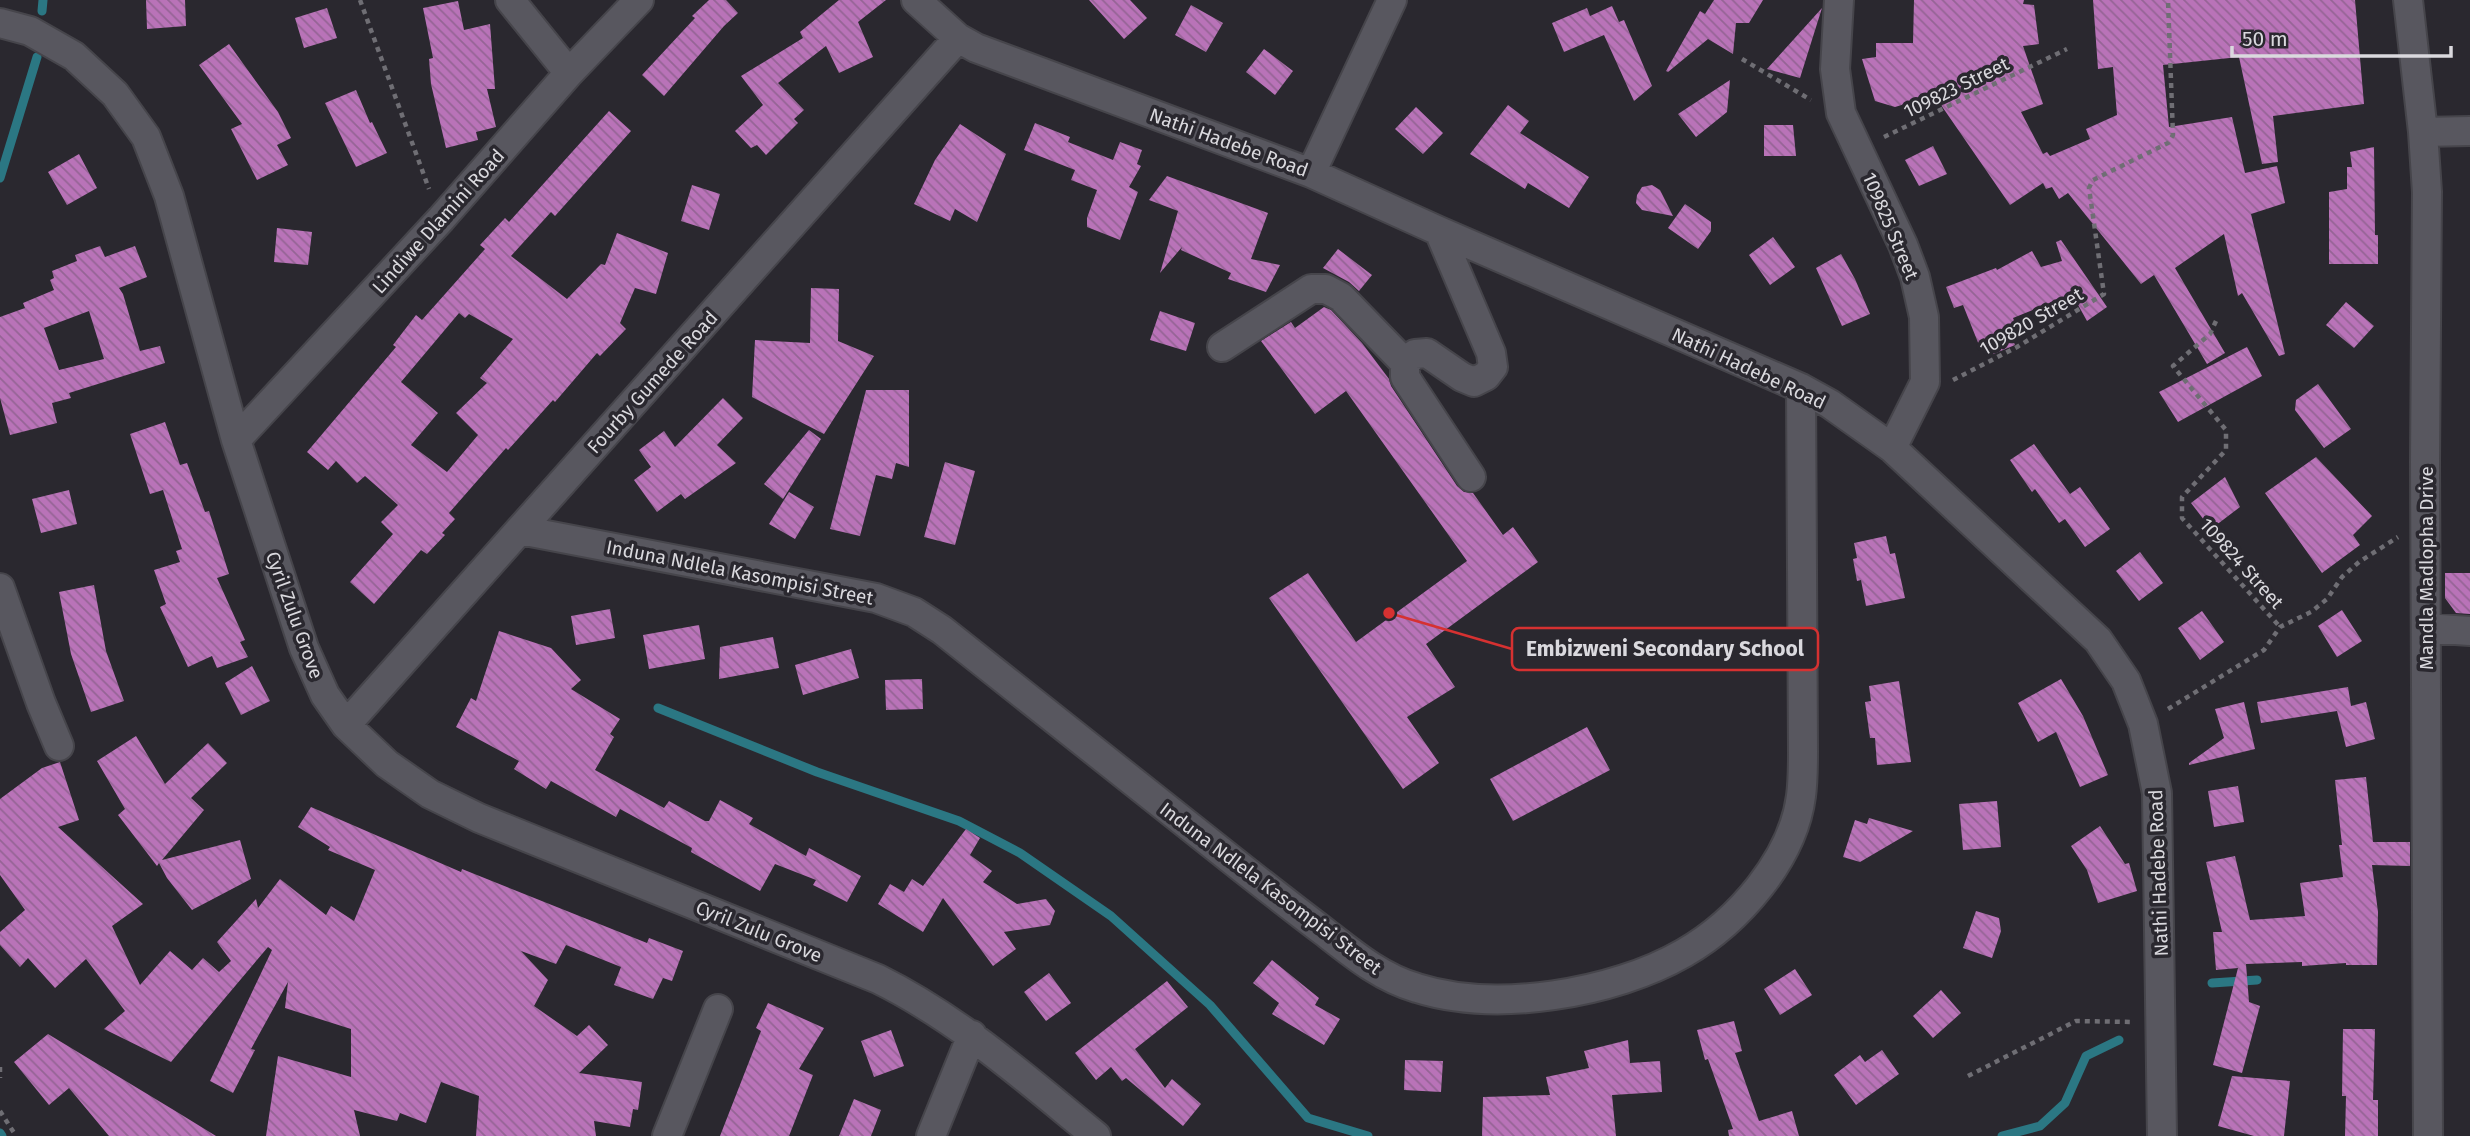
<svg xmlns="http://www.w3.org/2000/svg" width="2470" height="1136" font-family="'Fira Sans',sans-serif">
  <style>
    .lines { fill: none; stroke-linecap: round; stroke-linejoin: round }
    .stream { stroke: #2b7783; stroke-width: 9 }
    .building { fill: url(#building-back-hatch); fill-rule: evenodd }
    .minor-casing { stroke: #46454b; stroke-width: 32 }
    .path { stroke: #6f6e74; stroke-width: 4.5; stroke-dasharray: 5 5; stroke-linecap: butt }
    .minor { stroke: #58575f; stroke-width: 28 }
    .labels { text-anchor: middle; stroke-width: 7; stroke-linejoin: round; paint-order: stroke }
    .street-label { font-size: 19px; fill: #dad9de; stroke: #2a282f }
    .leader { fill: none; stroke: #d63131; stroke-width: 2.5 }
    .callout-dot { fill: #d63131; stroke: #2a282f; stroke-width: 2.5 }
    .callout { fill: #2a282f; stroke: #d63131; stroke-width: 2.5 }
    .callout-label { font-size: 21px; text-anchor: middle; font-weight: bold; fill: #dad9de }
  </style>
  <defs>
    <pattern id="building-back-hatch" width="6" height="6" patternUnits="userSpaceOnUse" patternTransform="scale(1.75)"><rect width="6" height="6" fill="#b973b8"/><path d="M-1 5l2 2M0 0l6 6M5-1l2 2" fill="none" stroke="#956495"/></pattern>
  </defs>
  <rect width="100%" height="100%" fill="#2a282f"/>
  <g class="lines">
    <path class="stream" d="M42,11L43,0
      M0,178L37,57
      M658,708L817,772L959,821L1020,853L1111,916L1210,1005L1308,1118L1368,1136
      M2212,983L2257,980
      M0,1133L2,1136
      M2002,1136L2040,1126L2065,1103L2086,1056L2119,1040"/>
  </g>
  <path class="building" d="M146,0H185L186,26L147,29Z
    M709,0H726L738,13L724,26L664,96L642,75L695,18L692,16Z
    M839,0H886L858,22L873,57L839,73L826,46L778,83L804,110L794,119L798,123L766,155L757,145L751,148L735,131L763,105L741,76L803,38L800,32Z
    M1089,0H1130L1147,18L1124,39Z
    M1714,0H1763L1749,23H1736L1733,54L1708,39L1668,72L1666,71L1700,11L1705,14Z
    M1914,0H2024L2023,4L2034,5L2039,44L2023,46L2043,104L2021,112L2043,154L2047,152L2050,156L2090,139L2086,129L2117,115L2113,67L2098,69L2093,0H2355L2364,104L2273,116L2278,162L2262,164L2239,57L2163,65L2169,127L2232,117L2245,173L2277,166L2285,203L2251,214L2285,354L2279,356L2242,293L2238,296L2224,234L2175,268L2225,353L2207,364L2154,275L2141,284L2068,193L2059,199L2052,187L2046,189L2043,183L2010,205L1941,105L1938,94L1895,107L1875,101L1862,59L1876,57V43H1913Z
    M458,1L464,30L490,24L495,89H487L496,127L476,132L478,140L446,148L431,84L429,59L433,58L423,8Z
    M1191,5L1223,23L1206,52L1175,35Z
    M1612,6L1619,22L1624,20L1652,86L1634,101L1604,35L1564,52L1552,23L1587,8L1590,16Z
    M327,8L337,38L304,48L295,18Z
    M1822,8L1800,78L1767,69Z
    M229,44L278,112L291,138L277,145L288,165L257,180L231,129L242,124L199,65Z
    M1264,49L1293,71L1275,95L1246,72Z
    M1730,80L1727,112L1696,137L1678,114Z
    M356,90L370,123L372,122L387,153L356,167L325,103Z
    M1508,105L1529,121L1520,133L1589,177L1569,208L1528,183L1525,189L1470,154Z
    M1416,107L1443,133L1423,154L1395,129Z
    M609,111L631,131L555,216L551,212L511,256L567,299L601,264L605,265L617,233L668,253L656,294L635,288L620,323L626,329L600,356L597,353L555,402L553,400L508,450L506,448L449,513L455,519L442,533L445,535L427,554L421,550L374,604L350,582L393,534L381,522L398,505L365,476L357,483L336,461L328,470L307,452L396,347L393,345L416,315L422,320L485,249L480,245L505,218L509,222ZM459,313L465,318L469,314L513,339L480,378L487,383L456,413L478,435L447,472L411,445L438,413L401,382Z
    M1035,123L1070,137L1068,142L1113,160L1120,142L1142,150L1137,164L1141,166L1129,187L1138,192L1120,240L1087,227V218L1097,190L1071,180L1075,170L1024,150Z
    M960,124L1006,154L977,222L955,209L950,221L914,204L935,160Z
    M1764,125H1793L1796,156H1764Z
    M1933,146L1947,174L1919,186L1905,160Z
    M2374,147L2375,235H2378V264H2329V192L2347,189V167H2352L2350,152Z
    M79,154L97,188L67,205L48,172Z
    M1167,176L1268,213L1251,259L1280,265L1266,292L1228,279L1231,273L1181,250L1182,247L1160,273L1178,211L1149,200Z
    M692,185L720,194L709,230L681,221Z
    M1652,185L1660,190L1673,216L1642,210L1636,203L1637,195L1642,187Z
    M1685,204L1711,222V231L1698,249L1668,228Z
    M277,228L312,232L308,265L274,262Z
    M1773,237L1795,267L1770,285L1749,255Z
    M2061,240L2107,307L2087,321L2072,294L2013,318L2018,330L2010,333L2015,345L1991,355L1985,343L1979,345L1963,305L1954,308L1946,287L1996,268L1997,270L2032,251L2041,267L2062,261L2056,242Z
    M100,246L105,257L135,246L147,277L119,288L123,294L140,351L160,346L165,363L69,393L71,398L52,403L57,423L10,435L0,398V317L25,308L23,303L54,290L50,280L54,278L52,271L77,261L75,255ZM89,311L104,359L59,370L44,328Z
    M1338,249L1372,275L1359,291L1349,282L1323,268Z
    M1841,254L1855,279L1870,314L1842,326L1816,268Z
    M811,288L839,289L838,341L874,356L824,434L752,397L755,340L810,343Z
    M2346,302L2374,326L2354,348L2326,325Z
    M1324,307L1331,310L1362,343L1389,379L1391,386L1457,486L1464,492L1473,493L1503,535L1513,527L1538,562L1426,644L1455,687L1407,717L1439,763L1403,789L1269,598L1308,573L1356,642L1467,561L1346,391L1315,414L1261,341L1291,322L1295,328Z
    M1160,311L1195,323L1186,351L1150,340Z
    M2247,347L2262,376L2178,422L2159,392Z
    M2318,384L2351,429L2324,448L2295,410L2296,400Z
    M866,390H909V467L896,463L892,479L876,475L860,536L830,529Z
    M723,398L743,418L717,445L736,463L685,499L681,494L657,512L634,480L651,467L639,450L664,431L675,447Z
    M165,422L180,465L187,463L205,512L209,511L229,574L217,578L245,640L240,642L248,657L217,668L212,656L188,667L160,607L166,604L154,570L180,562L176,551L182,549L163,490L150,494L130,434Z
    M809,430L821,439L783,499L764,484Z
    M2034,444L2070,494L2080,487L2110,529L2085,547L2065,519L2059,523L2035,489L2032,492L2010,460Z
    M2316,457L2372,516L2353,535L2360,545L2322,573L2265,493Z
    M945,462L975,471L955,545L924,537Z
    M2225,477L2240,507L2211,529L2191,503Z
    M69,490L77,524L41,533L32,499Z
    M789,492L814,507L795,539L769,524Z
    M1886,536L1890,554L1895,553L1905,598L1866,606L1861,580L1857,581L1853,559L1857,558L1854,543Z
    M2140,552L2163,583L2139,601L2116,571Z
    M2445,573H2470V614L2456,613L2445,598Z
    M94,585L106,651L124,701L91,712L71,654L59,592Z
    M610,609L615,638L576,645L571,616Z
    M2342,610L2362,641L2337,657L2318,626Z
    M2202,611L2224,642L2200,660L2178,628Z
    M699,625L705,659L649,669L643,635Z
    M499,631L551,648L581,680L571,689L620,719L610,734L614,737L595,770L664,808L669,801L705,821H709L720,800L753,818L749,824L806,856L809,848L861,876L847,902L813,885L816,880L775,864L760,891L691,852L692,848L620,809L616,817L551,781L546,789L514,769L519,761L456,727L471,698L476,701Z
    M773,637L779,668L719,679L720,647Z
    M851,649L859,678L803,695L795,665Z
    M252,666L270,701L241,715L225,683Z
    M922,679L923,709L886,710L885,680Z
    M2061,679L2083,716L2108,775L2080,787L2056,732L2038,742L2018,703Z
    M1899,681L1911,762L1877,765L1875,738H1870L1865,702L1871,701L1869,686Z
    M2348,687L2351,706L2366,702L2375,739L2346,747L2337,711L2261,723L2257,702Z
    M2244,702L2255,749L2189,765V763L2224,738L2215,709Z
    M1587,727L1610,770L1513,821L1490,779Z
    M136,736L165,784L208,743L227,763L191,798L204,810L162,860L240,840L251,879L192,910L167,878L159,863L157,866L118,815L125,809L97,761Z
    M60,762L79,820L58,827L143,904L112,926L140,985L170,951L192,970L203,958L219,972L231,961L217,942L256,899L258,908L280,879L326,915L331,906L354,921L375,870L328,850L330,847L298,827L311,807L461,872L462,869L647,943L649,938L683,951L672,981L663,978L653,999L614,985L621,967L566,945L556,964L521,951L548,980L534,1006L577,1036L589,1025L608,1045L579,1073L642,1082L638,1110L633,1109L630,1127L594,1121L596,1136H476L479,1096L441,1082L426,1123L400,1113L397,1121L354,1110L360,1136H266L278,1056L351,1077V1029L285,1008L288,982L251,1049L255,1050L233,1093L210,1081L272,950L268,947L171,1062L104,1029L125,1011L86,959L55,988L28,958L20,967L0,945V932L25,910L0,875V799L42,768Z
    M2366,777L2373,842H2410V866L2372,865L2378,912L2377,965H2346V963L2302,966V962L2246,964L2249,1002L2260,1006L2242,1073L2213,1065L2238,968L2216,970L2213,932H2222L2206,862L2235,856L2250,920L2305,916L2300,883L2343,877L2339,845H2342L2335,780Z
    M2238,786L2244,822L2214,827L2208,791Z
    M1997,801L2001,847L1963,850L1959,804Z
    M1869,818L1913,831L1860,862L1843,857L1855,820L1867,824Z
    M2100,826L2125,864L2129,863L2137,891L2098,903L2087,870L2071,846Z
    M966,829L980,838L970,855L992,871L983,882L1017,904L1046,899L1055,911L1050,925L1004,932L1016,949L993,966L943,898L923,932L878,904L890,884L904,892L912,879L923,886Z
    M1976,911L1999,918L2001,931L1992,958L1963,948Z
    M1272,960L1319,998L1315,1005L1340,1019L1324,1045L1272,1014L1279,1003L1253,983Z
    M1795,969L1812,995L1780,1015L1764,989Z
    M1049,973L1071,1003L1046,1021L1024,992Z
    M1167,981L1188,1007L1135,1049L1165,1088L1172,1079L1201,1104L1183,1126L1126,1078L1122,1081L1111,1067L1096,1080L1075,1053Z
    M1941,990L1961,1013L1933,1038L1913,1016Z
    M768,1003L824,1028L799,1069L813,1075L789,1136H720L761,1031L756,1028Z
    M1734,1021L1742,1051L1735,1053L1759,1121L1792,1111L1799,1136H1729L1728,1130L1733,1129L1708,1059L1705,1060L1697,1030Z
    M2343,1029H2375L2373,1100H2378V1136H2345L2346,1096H2342Z
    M891,1030L904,1066L874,1077L861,1041Z
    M48,1034L177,1112L216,1136H109L69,1088L49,1105L14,1062Z
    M1628,1040L1630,1063L1660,1061L1662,1092L1612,1095L1616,1136H1482L1483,1097L1550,1095L1546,1077L1589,1068L1584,1051Z
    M1882,1050L1899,1074L1856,1105L1834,1075L1860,1055L1865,1062Z
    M1405,1060L1443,1061L1441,1092L1404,1090Z
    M2232,1076L2290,1081L2284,1136H2254L2218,1126Z
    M854,1099L881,1110L871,1136H839Z"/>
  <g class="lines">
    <defs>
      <path id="minor" d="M510,0L569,73
        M916,0L958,38L976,48L1311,173L1439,231L1801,388L1830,404L1892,448L2098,640L2126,681L2143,724L2157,793L2162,1136
        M1839,0L1835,69L1841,113L1903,245L1915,277L1924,317L1925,382L1892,448
        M2408,0L2423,132L2427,192L2425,462L2428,1136
        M0,23L30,31L74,56L115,94L146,137L169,196L236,440L304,648L325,695L346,725L387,764L430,794L479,818L878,979C959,1019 1026,1079 1096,1136
        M2423,132L2470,131
        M1311,173L1392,0
        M1439,231L1491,353L1493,367L1486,376L1474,382L1462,377L1427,353L1415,354L1405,363V377L1471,477
        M1222,347L1311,289H1326L1341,297L1405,363
        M236,440L441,219L569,73L639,0
        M520,530L876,598L914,612L942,630C1042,709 1142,788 1242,868C1270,890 1298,912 1326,933C1354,955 1382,978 1417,988C1496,1013 1613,994 1684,953C1738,922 1793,859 1801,796C1803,781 1803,765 1803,751L1801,388
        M0,588L41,703L59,746
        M2426,628L2470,631
        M346,725L958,38
        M667,1136L718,1009
        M931,1136L972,1035"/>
    </defs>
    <use href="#minor" class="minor-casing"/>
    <path class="path" d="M360,0L429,189
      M1742,59L1811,100
      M1884,137L2067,49
      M2216,321L2210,334L2173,366L2226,430V450L2182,497V518L2280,627
      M1953,380L2017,347L2104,294L2089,188L2093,180L2168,143L2173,135L2168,0
      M2168,709L2264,650L2280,627L2311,612L2327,599L2342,577L2359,562L2398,537
      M0,1067V1078
      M1968,1076L2076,1021L2133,1022
      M0,1111L16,1136"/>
    <use href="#minor" class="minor"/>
  </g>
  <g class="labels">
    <g class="street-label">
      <text transform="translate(1956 87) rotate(-26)" y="7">109823 Street</text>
      <text transform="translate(1229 142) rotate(20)" y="7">Nathi Hadebe Road</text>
      <text transform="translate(438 221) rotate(-48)" y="7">Lindiwe Dlamini Road</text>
      <text transform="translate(1891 226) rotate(67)" y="7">109825 Street</text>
      <text transform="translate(2031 321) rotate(-30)" y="7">109820 Street</text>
      <text transform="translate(1749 368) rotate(25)" y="7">Nathi Hadebe Road</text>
      <text transform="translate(652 382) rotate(-48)" y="7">Fourby Gumede Road</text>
      <text transform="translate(2242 563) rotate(48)" y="7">109824 Street</text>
      <text transform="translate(2426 568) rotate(-90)" y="7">Mandla Madlopha Drive</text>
      <text transform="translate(740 572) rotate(11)" y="7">Induna Ndlela Kasompisi Street</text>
      <text transform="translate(295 615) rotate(70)" y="7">Cyril Zulu Grove</text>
      <text transform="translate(2158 873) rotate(-92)" y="7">Nathi Hadebe Road</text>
      <text transform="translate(1271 888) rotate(37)" y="7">Induna Ndlela Kasompisi Street</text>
      <text transform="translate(759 931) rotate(22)" y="7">Cyril Zulu Grove</text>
    </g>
  </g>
  <path class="leader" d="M1389 613L1512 649"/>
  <circle class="callout-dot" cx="1389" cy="613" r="7"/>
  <rect class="callout" x="1512" y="628" width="306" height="42" rx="7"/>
  <g class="callout-label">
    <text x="1665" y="656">Embizweni Secondary School</text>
  </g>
  <path d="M2232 46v10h219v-10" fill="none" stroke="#dad9de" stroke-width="3.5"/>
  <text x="2242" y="46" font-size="21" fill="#dad9de" stroke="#2a282f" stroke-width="5" paint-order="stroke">50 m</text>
</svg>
